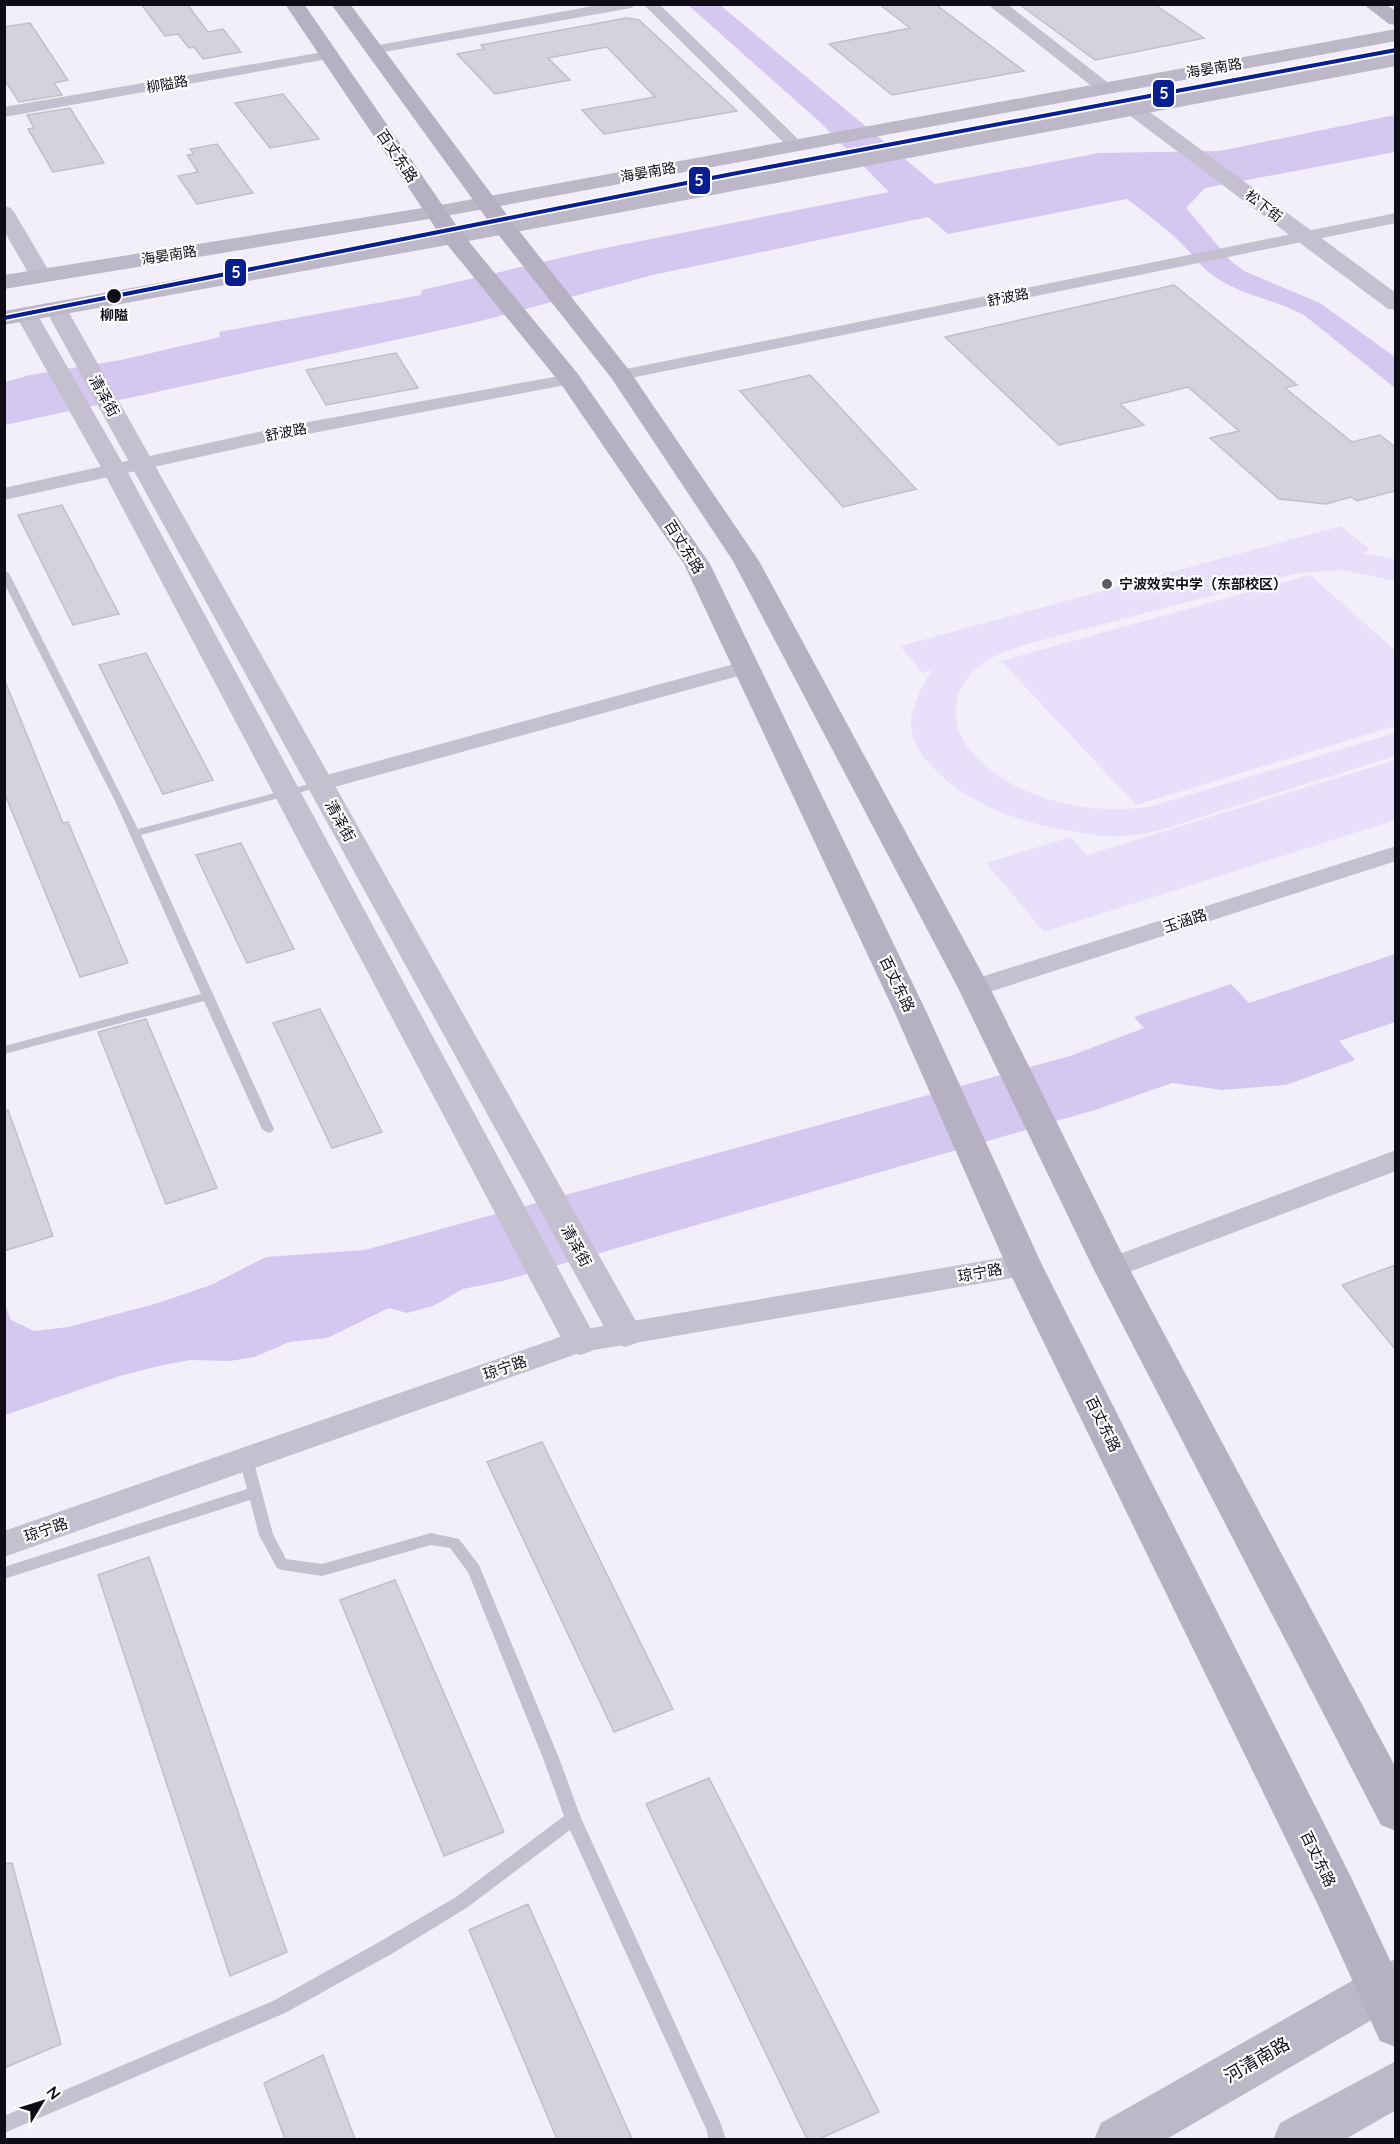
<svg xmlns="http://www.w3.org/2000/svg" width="1400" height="2144" font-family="Quicksand,'Noto Sans SC',sans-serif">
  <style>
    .green { fill: #e8e0fb }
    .water { fill: #d5c8f0 }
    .building { fill: #d5d1dd; stroke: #c2beca; stroke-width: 1.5 }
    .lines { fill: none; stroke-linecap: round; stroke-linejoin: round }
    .service { fill: #c5c0cf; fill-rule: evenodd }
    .minor { fill: #c5c0cf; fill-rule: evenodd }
    .tertiary { fill: #c5c0cf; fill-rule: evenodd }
    .secondary { fill: #bdb8c8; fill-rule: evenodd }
    .primary { fill: #b6b1c2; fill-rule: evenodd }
    .metro-1-casing { stroke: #fff; stroke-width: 7 }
    .metro-1 { stroke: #091f8f; stroke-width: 4 }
    .stop-dot { fill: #0f0c17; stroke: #fff; stroke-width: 2 }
    .poi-dot { fill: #5e5b66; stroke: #fff; stroke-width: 2 }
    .labels { text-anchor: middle; stroke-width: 4.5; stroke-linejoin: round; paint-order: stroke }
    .far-street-label { font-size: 14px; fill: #0f0c17; stroke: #fff }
    .far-stop-label { font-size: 14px; font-weight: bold; fill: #0f0c17; stroke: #fff }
    .far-poi-label { font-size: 14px; font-weight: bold; fill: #0f0c17; stroke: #fff; text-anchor: start }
    .street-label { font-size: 15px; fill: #0f0c17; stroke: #fff }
    .near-street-label { font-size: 18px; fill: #0f0c17; stroke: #fff }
    .line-badge { stroke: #fff; stroke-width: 2 }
    .badge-label { font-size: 16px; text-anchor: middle; font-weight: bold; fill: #fff }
  </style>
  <rect width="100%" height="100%" fill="#f2eefa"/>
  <path class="green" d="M1341,526L1370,550L1362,553L1395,559V581L1343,570L1298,573L1027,644C1008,650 985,658 971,674C929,723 979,770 1024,790C1063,808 1106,812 1149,807L1395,733V756C1338,774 1280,792 1222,810C1191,820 1158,834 1125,836C1107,838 1089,834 1071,831C1017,822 964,804 927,761C918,752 909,732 911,720C913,706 924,680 932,670L922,673L900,646Z
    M1310,575L1395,650V726L1136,805L1001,661Z
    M1395,760V820L1044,932L986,863L1071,837L1087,855Z"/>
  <path class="water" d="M688,5H720L935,184L1099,153L1220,151L1395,115V152L1205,188L1186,208L1231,261L1244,271L1320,303L1395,357V388L1304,315C1276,300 1245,296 1218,279C1202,269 1194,256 1181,243C1165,227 1145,213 1127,199L948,234L928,217L653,275L473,323L5,425V382L30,375L121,360L220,337L219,332L421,295L422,290L595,250L889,192L821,123Z
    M1395,954V1022L1339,1041L1355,1060L1286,1085L1222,1090L1172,1083L1095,1110L503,1281L463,1289L433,1306L407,1313L389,1308L327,1338L289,1342L255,1357L230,1361L190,1360L159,1366L123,1375L5,1415L4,1302L11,1320L34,1331L68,1327L158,1303L211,1285L266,1257L365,1250L1070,1056L1144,1028L1134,1017L1231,984L1249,1003Z"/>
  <path class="building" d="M141,4H187L208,32L223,29L241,52L203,59L194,47L189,48L178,34L165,36Z
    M879,4H935L1024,71L892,95L829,44L910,28Z
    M1019,4H1154L1204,38L1095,60Z
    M626,18L639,20L737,111L604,134L582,110L655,97L607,47L548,58L570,80L495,94L457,54L484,49L481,45Z
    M30,23L68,80L54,83L62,95L19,102L4,79V27Z
    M283,94L319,139L270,148L235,103Z
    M70,108L104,163L53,172L28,129L34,128L27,115Z
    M217,144L253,193L197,204L178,176L198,172L187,155L194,154L190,149Z
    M1174,285L1297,385L1285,388L1352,442L1380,435L1395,447V491L1357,501L1351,497L1326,504L1279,499L1210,438L1239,431L1188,387L1120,404L1144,425L1059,445L945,337Z
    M396,353L418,388L326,405L306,370Z
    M810,375L916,489L843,507L740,391Z
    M62,505L119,614L73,625L18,515Z
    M146,653L213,780L163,794L99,665Z
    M4,679L63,823L68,822L128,963L80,977L4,792Z
    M241,843L294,949L247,963L196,855Z
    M320,1009L382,1132L332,1148L273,1023Z
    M146,1019L217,1188L166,1204L98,1032Z
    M8,1110L53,1236L4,1251V1111Z
    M1395,1265V1349L1342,1285Z
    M542,1442L673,1709L614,1732L487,1462Z
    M149,1557L287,1952L230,1976L98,1575Z
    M395,1580L504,1832L444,1856L340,1600Z
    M709,1778L879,2112L819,2139H807L646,1804Z
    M12,1863L61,2044L4,2068V1864Z
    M528,1904L632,2139H557L469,1930Z
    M323,2055L355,2139H285L264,2083Z"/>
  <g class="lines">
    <path class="service" d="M4,570L9,573L138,829L320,781L325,784L324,786L141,835L274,1129L272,1132L268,1133L262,1129L204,1001L4,1054V1046L201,994L116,803L4,583Z
      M246,1453L251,1455L253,1459L273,1534L286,1559L322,1564L431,1533L459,1539L479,1565L559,1758L581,1818L721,2124L726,2140H708L707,2131L570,1830L468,1907L393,1953L285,2013L4,2133V2116L273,2001L381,1941L456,1897L564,1816L543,1758L468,1572L450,1548L431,1545L322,1576L282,1570L277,1568L259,1535L250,1500L4,1579V1567L247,1489L239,1459L241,1455Z"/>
    <path class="minor" d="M604,4H638L631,8L373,54L366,50L373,46Z
      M643,4H659L801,142L803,145L801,148H789Z
      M329,51L336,55L334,58L4,117V107Z
      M1396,213V223L621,380L615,379L612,375L615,371L621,370Z
      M570,374L576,375L579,379L576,383L281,439L4,500V488L281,427Z
      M745,661L753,662L756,667L753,672L320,791L312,789L309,784L312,779Z
      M1396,846V861L983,994L974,996L965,994L962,988L965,982Z
      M1396,1150V1171L1121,1275L1111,1279L1101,1275L1097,1268L1101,1261Z
      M1024,1254L1034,1258L1038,1265L1034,1272L1024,1276L582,1352L4,1557V1531L580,1330Z"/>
    <path class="tertiary" d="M987,4H1007L1115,88L1113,92H1099Z
      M1132,102L1139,104L1396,293V310L1388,309L1125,112L1122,108L1125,104Z
      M4,206L11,208L14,212L52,276L48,280L41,282L34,280L30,276L4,231Z
      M56,303L64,304L67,309L637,1323L642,1333L637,1343L625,1347L613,1343L45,309L48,304Z
      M26,307L34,309L37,314L126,469L592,1331L597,1341L592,1351L580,1355L568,1351L102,469L15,314L18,309Z"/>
    <path class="secondary" d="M1396,29V41L435,218L4,289V275L435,206Z
      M1396,54V66L453,244L4,325V311L453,230Z
      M1396,1959V2006L1165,2140H1094L1101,2123L1380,1965Z
      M1396,2061V2110L1344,2140H1273L1280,2123Z"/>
    <path class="primary" d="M285,4H304L461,232L578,374L710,564L926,1011L1042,1265L1350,1875L1396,1973V2047L1380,2041L1318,1905L1006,1265L894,1011L684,564L561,384L445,242Z
      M331,4H350L513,223L629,370L759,561L990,988L1129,1268L1396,1768V1831L1381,1825L1093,1268L958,988L733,561L612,379L497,233Z
      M1363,4H1385L1396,11V25L1389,24Z"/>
    <defs>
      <path id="metro-1" d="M4,318L732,174L1396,50"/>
    </defs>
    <use href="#metro-1" class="metro-1-casing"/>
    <use href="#metro-1" class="metro-1"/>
  </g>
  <circle class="stop-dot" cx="114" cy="296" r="8"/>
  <circle class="poi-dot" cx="1107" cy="584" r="6"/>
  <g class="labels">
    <g class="far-street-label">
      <text transform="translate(1214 68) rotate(-10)" y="5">海晏南路</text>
      <text transform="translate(167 84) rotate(-10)" y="5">柳隘路</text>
      <text transform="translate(648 172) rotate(-10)" y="5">海晏南路</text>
      <text transform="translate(1264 206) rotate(37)" y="5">松下街</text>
      <text transform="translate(169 255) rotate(-9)" y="5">海晏南路</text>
      <text transform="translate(1008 297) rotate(-11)" y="5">舒波路</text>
      <text transform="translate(286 432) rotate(-11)" y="5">舒波路</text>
    </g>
    <g class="far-stop-label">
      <text x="114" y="320">柳隘</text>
    </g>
    <g class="far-poi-label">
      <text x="1119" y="589">宁波效实中学（东部校区）</text>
    </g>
    <g class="street-label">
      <text transform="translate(397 156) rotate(56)" y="5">百丈东路</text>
      <text transform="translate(104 396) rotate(61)" y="5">清泽街</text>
      <text transform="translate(684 547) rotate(58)" y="5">百丈东路</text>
      <text transform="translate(340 821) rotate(61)" y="5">清泽街</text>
      <text transform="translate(1185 921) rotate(-18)" y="5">玉涵路</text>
      <text transform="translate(897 984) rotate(64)" y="5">百丈东路</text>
      <text transform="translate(576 1246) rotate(61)" y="5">清泽街</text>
      <text transform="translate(980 1273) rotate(-10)" y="5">琼宁路</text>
      <text transform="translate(505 1368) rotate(-19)" y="5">琼宁路</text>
      <text transform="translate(1103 1424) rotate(64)" y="5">百丈东路</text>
      <text transform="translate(46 1530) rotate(-19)" y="5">琼宁路</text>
      <text transform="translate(1318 1859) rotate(64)" y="5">百丈东路</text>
    </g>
    <g class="near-street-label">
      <text transform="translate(1257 2060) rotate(-30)" y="6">河清南路</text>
    </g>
  </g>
  <g class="line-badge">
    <rect x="1152" y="79" width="23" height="29" rx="6" fill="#091f8f"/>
    <rect x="688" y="166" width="23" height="29" rx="6" fill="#091f8f"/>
    <rect x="224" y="258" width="23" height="29" rx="6" fill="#091f8f"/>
  </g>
  <g class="badge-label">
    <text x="1164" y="99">5</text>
    <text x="699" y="186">5</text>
    <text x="236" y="278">5</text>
  </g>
  <rect width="1400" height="2144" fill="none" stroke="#0f0c17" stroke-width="12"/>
  <g transform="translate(42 2102) rotate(52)" stroke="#ffffff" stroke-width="4.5" paint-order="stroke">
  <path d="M0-4.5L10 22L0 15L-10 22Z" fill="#0f0c17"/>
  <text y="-9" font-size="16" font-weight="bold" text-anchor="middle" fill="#0f0c17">N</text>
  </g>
</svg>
